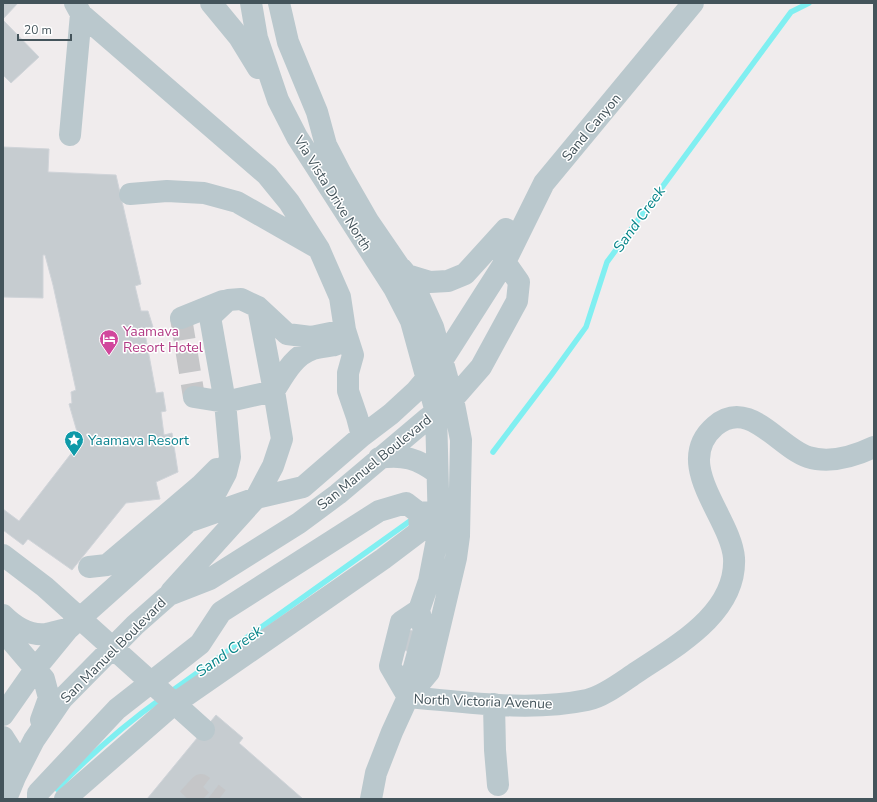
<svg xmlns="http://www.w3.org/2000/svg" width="877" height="802" font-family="'Nunito Sans',sans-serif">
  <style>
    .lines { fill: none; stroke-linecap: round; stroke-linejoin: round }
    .stream { stroke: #80eff1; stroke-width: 5.5 }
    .building { fill: #c6ccd0; stroke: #d0d4d9 }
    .minor-tunnel { stroke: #c5c6c8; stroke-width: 22; stroke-dasharray: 22 11; stroke-linecap: butt }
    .minor { stroke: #bac8cd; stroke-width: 22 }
    .labels { text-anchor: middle; stroke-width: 3; stroke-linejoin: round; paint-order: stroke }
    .street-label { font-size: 14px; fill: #44545b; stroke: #fff }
    .hotel-label { font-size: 14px; fill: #b23c85; stroke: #fff; text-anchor: start }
    .culture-label { font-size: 14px; fill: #0d838f; stroke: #fff; text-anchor: start }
    .water-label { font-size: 15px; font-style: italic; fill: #068488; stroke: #fff }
  </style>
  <rect width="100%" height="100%" fill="#f0eced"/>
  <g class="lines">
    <path class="stream" d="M493,452L552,374L586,327L607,262L791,12L809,3
      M169,693L410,521
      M57,789C90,755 124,725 162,698"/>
  </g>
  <path class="building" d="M3,3H18L3,19Z
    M3,20L39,57L11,83L3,75Z
    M3,147L49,149L48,172L116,175L141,284L135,286L141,311H148L153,327L144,328L156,393L163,392L166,411L161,412L164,435L172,433L178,472L156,482L160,499L126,503L72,570L28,539L23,545L3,530V509L19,521L80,442L69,404L72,403L71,392L76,390L53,285L45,255H43V298L3,297Z
    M404,629L414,631L410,652L400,649Z
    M216,715L243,738L239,743L303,799H147Z"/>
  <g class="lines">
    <path class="minor-tunnel" d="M181,318L194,397
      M188,799L201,785L219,799"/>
    <path class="minor" d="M75,3L81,14L267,175L289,202L319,249L340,297L345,330L353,355L348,373V391L357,417L362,436
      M211,3L239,37L258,68
      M251,3L257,38L278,100L297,137L394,288L411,321L436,412L439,529L429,581L419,610L424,631L413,671L408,697L392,732L376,773L371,799
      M279,3L288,42L317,112L326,145L341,174L368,221L418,294L433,327L453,399L461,440L459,536L456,558L429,672L409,696
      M70,135L81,14
      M130,194L167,191L204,193L237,202L316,247
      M402,269L407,275L430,282L448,281L465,274L506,229
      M181,318L223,301
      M194,397L225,402L274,391C284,375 294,355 313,349C320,347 328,346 335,345
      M379,458C403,454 418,459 437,473
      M189,520L217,490L226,473L230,457L225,402L210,317L228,300L241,299L258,307L287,334L311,337L345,330
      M3,555L45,587L204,730
      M89,567L107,565L200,486L217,469
      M171,592L256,498L273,466L282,439L274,391L258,307
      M3,615C14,626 29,636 46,634C53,633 61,630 68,629
      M3,631L44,679L49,698L41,720
      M408,697C466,702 529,712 587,700C603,697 622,682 637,672C676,646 737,613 734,558C731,517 671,464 715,426C749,397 778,447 808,457C830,464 855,456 874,447
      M408,697L390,666L401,622L419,610
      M494,704L495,750L498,785
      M3,715L36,668L68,629L188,522L256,498L303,487L362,436L391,414L416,391L443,359L505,262L544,183L693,3
      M3,737L10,748L15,777
      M6,799L15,777L34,740L62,699L135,625L169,595L210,579L299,523L338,494L428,418L453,399L481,367L517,301L519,282L505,262L499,237
      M38,799V793L117,709L200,644L221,612L379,511L406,503L419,513L452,510
      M65,799L174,704L383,559L420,531L419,513"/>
  </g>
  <defs>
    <symbol id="hotel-pin" viewBox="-11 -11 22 30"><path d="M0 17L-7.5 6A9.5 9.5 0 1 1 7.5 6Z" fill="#d1479c" stroke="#fff"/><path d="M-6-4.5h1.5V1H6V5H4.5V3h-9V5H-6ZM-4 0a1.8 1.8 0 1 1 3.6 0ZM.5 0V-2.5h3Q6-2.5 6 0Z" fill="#fff"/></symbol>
    <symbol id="sight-pin" viewBox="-11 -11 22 30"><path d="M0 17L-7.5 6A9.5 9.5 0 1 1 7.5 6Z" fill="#0f9aa8" stroke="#fff"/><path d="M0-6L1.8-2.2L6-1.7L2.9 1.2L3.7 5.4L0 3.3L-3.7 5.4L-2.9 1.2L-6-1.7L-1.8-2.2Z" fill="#fff"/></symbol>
  </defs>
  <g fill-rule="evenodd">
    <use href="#hotel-pin" x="98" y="328" width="22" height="30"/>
    <use href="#sight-pin" x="63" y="429" width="22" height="30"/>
  </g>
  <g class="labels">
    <g class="street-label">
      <text transform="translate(591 127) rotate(-50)" y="5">Sand Canyon</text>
      <text transform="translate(333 193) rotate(58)" y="5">Via Vista Drive North</text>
      <text transform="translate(374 462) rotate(-39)" y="5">San Manuel Boulevard</text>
      <text transform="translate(113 650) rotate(-45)" y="5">San Manuel Boulevard</text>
      <text transform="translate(483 701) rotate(2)" y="5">North Victoria Avenue</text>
    </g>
    <g class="hotel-label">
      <text x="123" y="336">Yaamava<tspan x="123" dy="16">Resort Hotel</tspan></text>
    </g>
    <g class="culture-label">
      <text x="88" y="445">Yaamava Resort</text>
    </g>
    <g class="water-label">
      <text transform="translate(639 219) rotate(-54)" y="5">Sand Creek</text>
      <text transform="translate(229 651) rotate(-35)" y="5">Sand Creek</text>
    </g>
  </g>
  <rect width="877" height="802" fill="none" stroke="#44545b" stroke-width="8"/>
  <path d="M18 34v6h53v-6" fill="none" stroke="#44545b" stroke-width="2"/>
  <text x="24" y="34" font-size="12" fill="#44545b" stroke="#ffffff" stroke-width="3" paint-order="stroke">20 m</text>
</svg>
